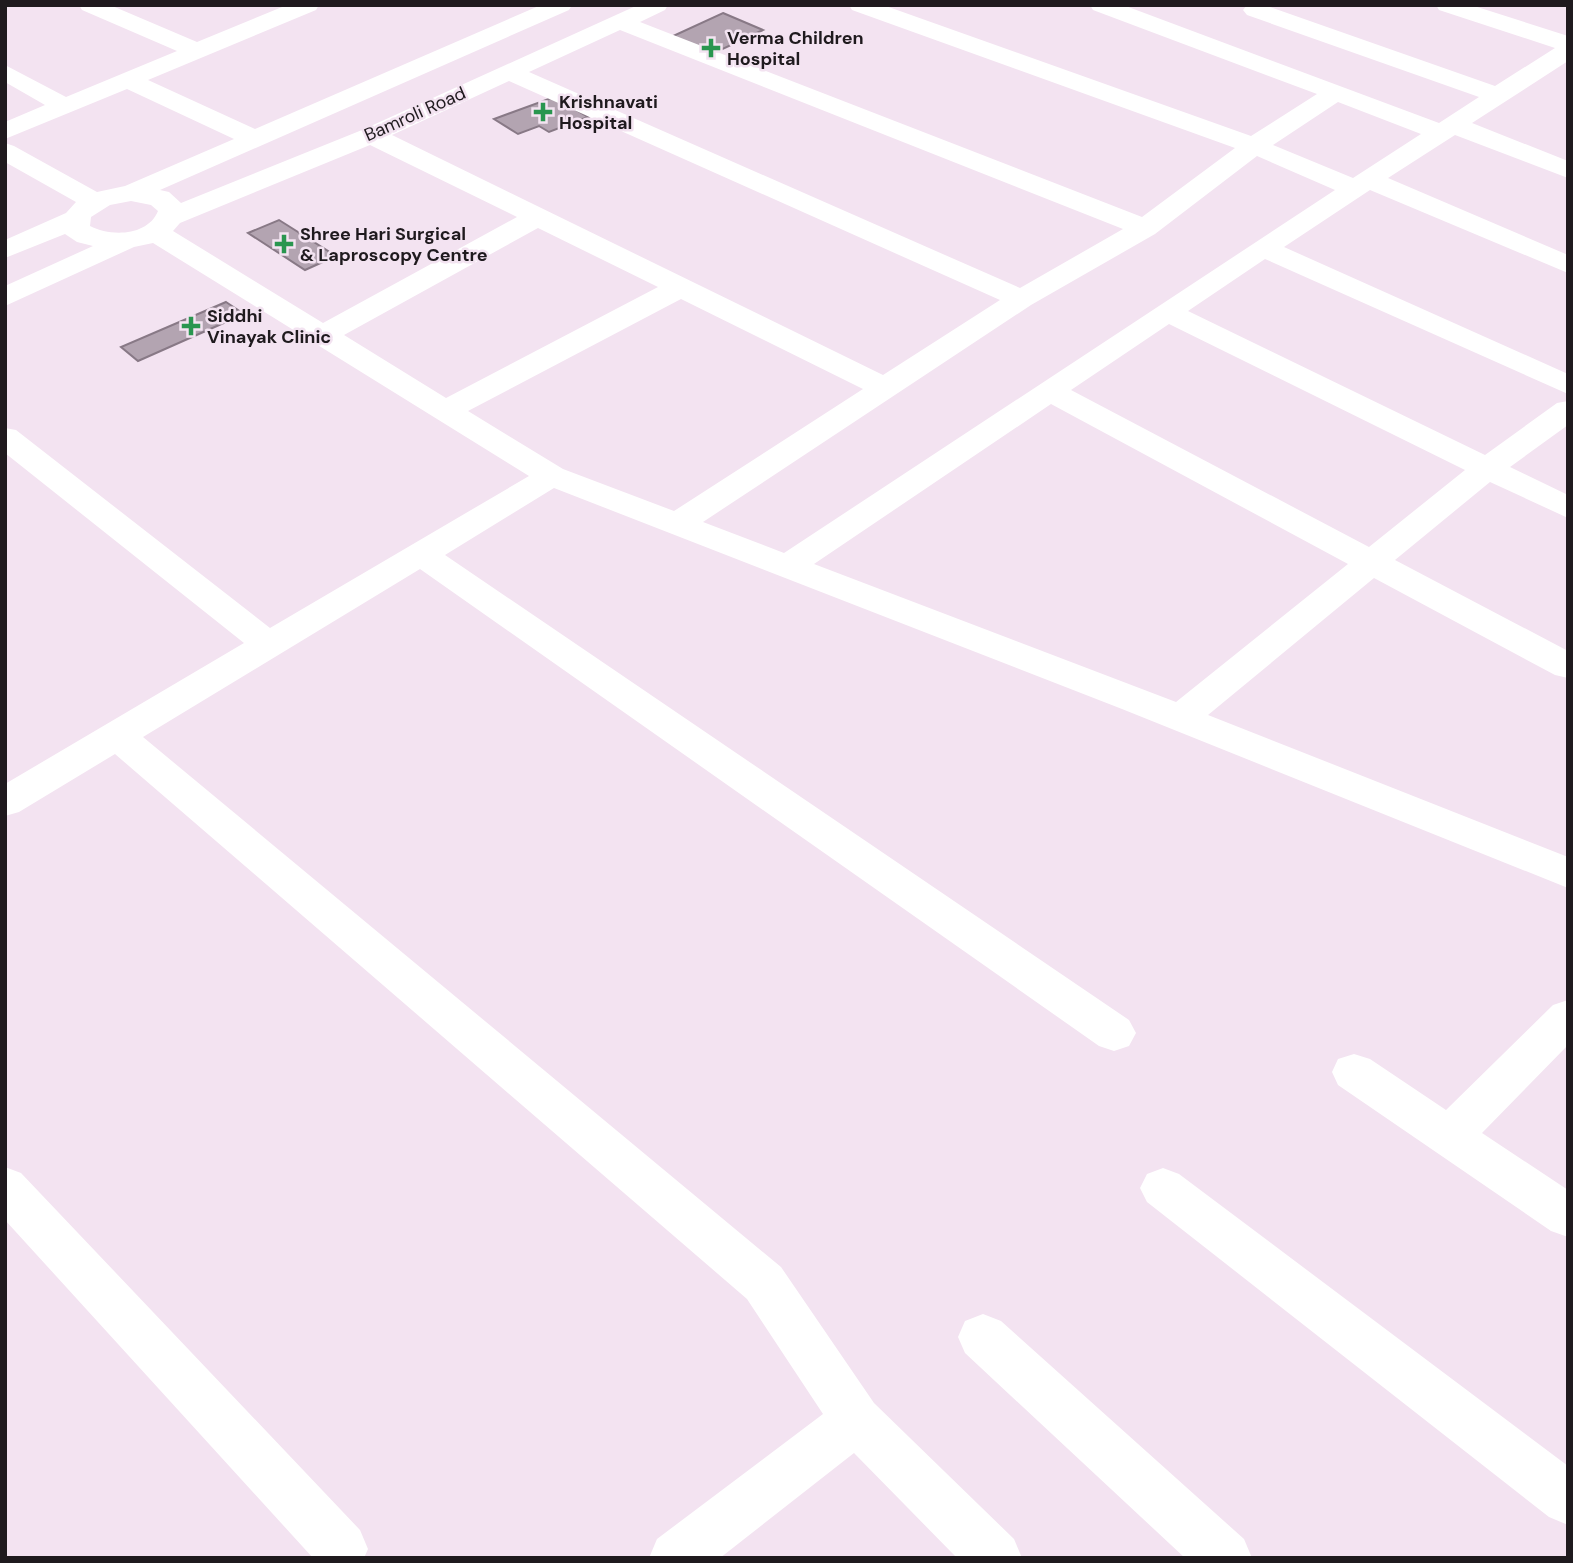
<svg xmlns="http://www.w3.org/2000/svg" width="1573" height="1563" font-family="'DM Sans',sans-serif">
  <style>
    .building { fill: #b3a4b1; stroke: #887986; stroke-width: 2 }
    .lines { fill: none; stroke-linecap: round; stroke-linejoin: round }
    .minor { fill: #fff; fill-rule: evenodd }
    .poi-dot { fill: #29964f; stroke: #f3e3f1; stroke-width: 2.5 }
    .labels { text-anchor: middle; stroke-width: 5; stroke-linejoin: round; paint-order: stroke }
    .far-poi-label { font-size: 18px; font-weight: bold; fill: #1f1a1e; stroke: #f3e3f1; text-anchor: start }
    .far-street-label { font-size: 18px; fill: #1f1a1e; stroke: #f3e3f1 }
  </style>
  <rect width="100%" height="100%" fill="#f3e3f1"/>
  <path class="building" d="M723,13L763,30L712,54L671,37Z
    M554,97L588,117L549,132L539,126L518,134L494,119Z
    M279,220L336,256L305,270L248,233Z
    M226,302L244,314L138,361L121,347Z"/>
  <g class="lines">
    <path class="minor" d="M79,5H110L197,42L287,5H319L316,10L148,80L255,129L541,5H572L569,10L160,190L169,192L181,203L362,130L638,5H668L665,10L640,22L1142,217L1235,148L852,10L849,5H883L1251,136L1317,94L1093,10L1090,5H1123L1439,123L1479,97L1247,15L1243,10L1247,5H1264L1495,86L1555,48L1439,10L1436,5H1471L1568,36V61L1472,123L1568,161V178L1455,135L1388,178L1568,255V273L1370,190L1284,247L1568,374V394L1265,259L1188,311L1485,455L1557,403L1568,401V425L1510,467L1568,495V518L1490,482L1395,560L1568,651V678L1555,675L1374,578L1208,715L1568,857V888L1122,709L554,488L445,555L1129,1020L1136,1033L1129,1046L1114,1051L1099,1046L420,569L143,737L781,1267L874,1403L1014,1539L1022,1558H957L854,1453L720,1558H649L657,1539L823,1414L747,1299L115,754L19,812L5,816V784L244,643L5,453V428L16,430L270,628L529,476L153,243L134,247L5,306V286L93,246L77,242L65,234L5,258V240L66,213L76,202L5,162V143L14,146L97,192L125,186L234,139L127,89L5,139V122L45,105L5,82V65L66,97L177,51L82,10ZM620,30L1123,229L1020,288L529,72ZM509,81L1000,300L883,375L392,135ZM1338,102L1421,134L1353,178L1273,145ZM370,145L517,217L323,323L173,231L180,223ZM1257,156L1335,190L784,553L703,522L1031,305L1155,234ZM131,201L151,205L158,211C148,236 111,237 90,226L91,217L110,205ZM538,228L658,287L446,398L344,335ZM681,299L863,389L674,511L563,469L468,411ZM1169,324L1465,470L1369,547L1071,390ZM1051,404L1348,564L1176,702L814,564Z
      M1568,1000V1045L1482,1133L1568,1190V1237L1551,1231L1338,1085L1332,1072L1338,1059L1354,1054L1370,1059L1446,1110L1553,1005Z
      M5,1167L21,1173L360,1530L368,1549L364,1558H313L5,1220Z
      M1163,1168L1179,1174L1568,1466V1525L1549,1517L1147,1202L1140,1188L1147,1174Z
      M983,1314L1001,1321L1244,1539L1252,1558H1185L965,1353L958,1337L965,1321Z"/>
  </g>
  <g class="poi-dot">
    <path d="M707.5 37.5h7v7h7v7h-7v7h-7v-7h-7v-7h7z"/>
    <path d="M539.5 101.5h7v7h7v7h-7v7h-7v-7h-7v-7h7z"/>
    <path d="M280.5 233.5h7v7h7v7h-7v7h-7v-7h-7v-7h7z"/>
    <path d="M187.5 315.5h7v7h7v7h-7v7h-7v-7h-7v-7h7z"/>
  </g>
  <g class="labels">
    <g class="far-poi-label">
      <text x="727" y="44">Verma Children<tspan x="727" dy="21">Hospital</tspan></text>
      <text x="559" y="108">Krishnavati<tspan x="559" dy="21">Hospital</tspan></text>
      <text x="300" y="240">Shree Hari Surgical<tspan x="300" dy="21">&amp; Laproscopy Centre</tspan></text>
      <text x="207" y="322">Siddhi<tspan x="207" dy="21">Vinayak Clinic</tspan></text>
    </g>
    <g class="far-street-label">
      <text transform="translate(415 114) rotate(-24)" y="6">Bamroli Road</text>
    </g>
  </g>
  <rect width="1573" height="1563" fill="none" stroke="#1f1a1e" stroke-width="14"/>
</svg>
